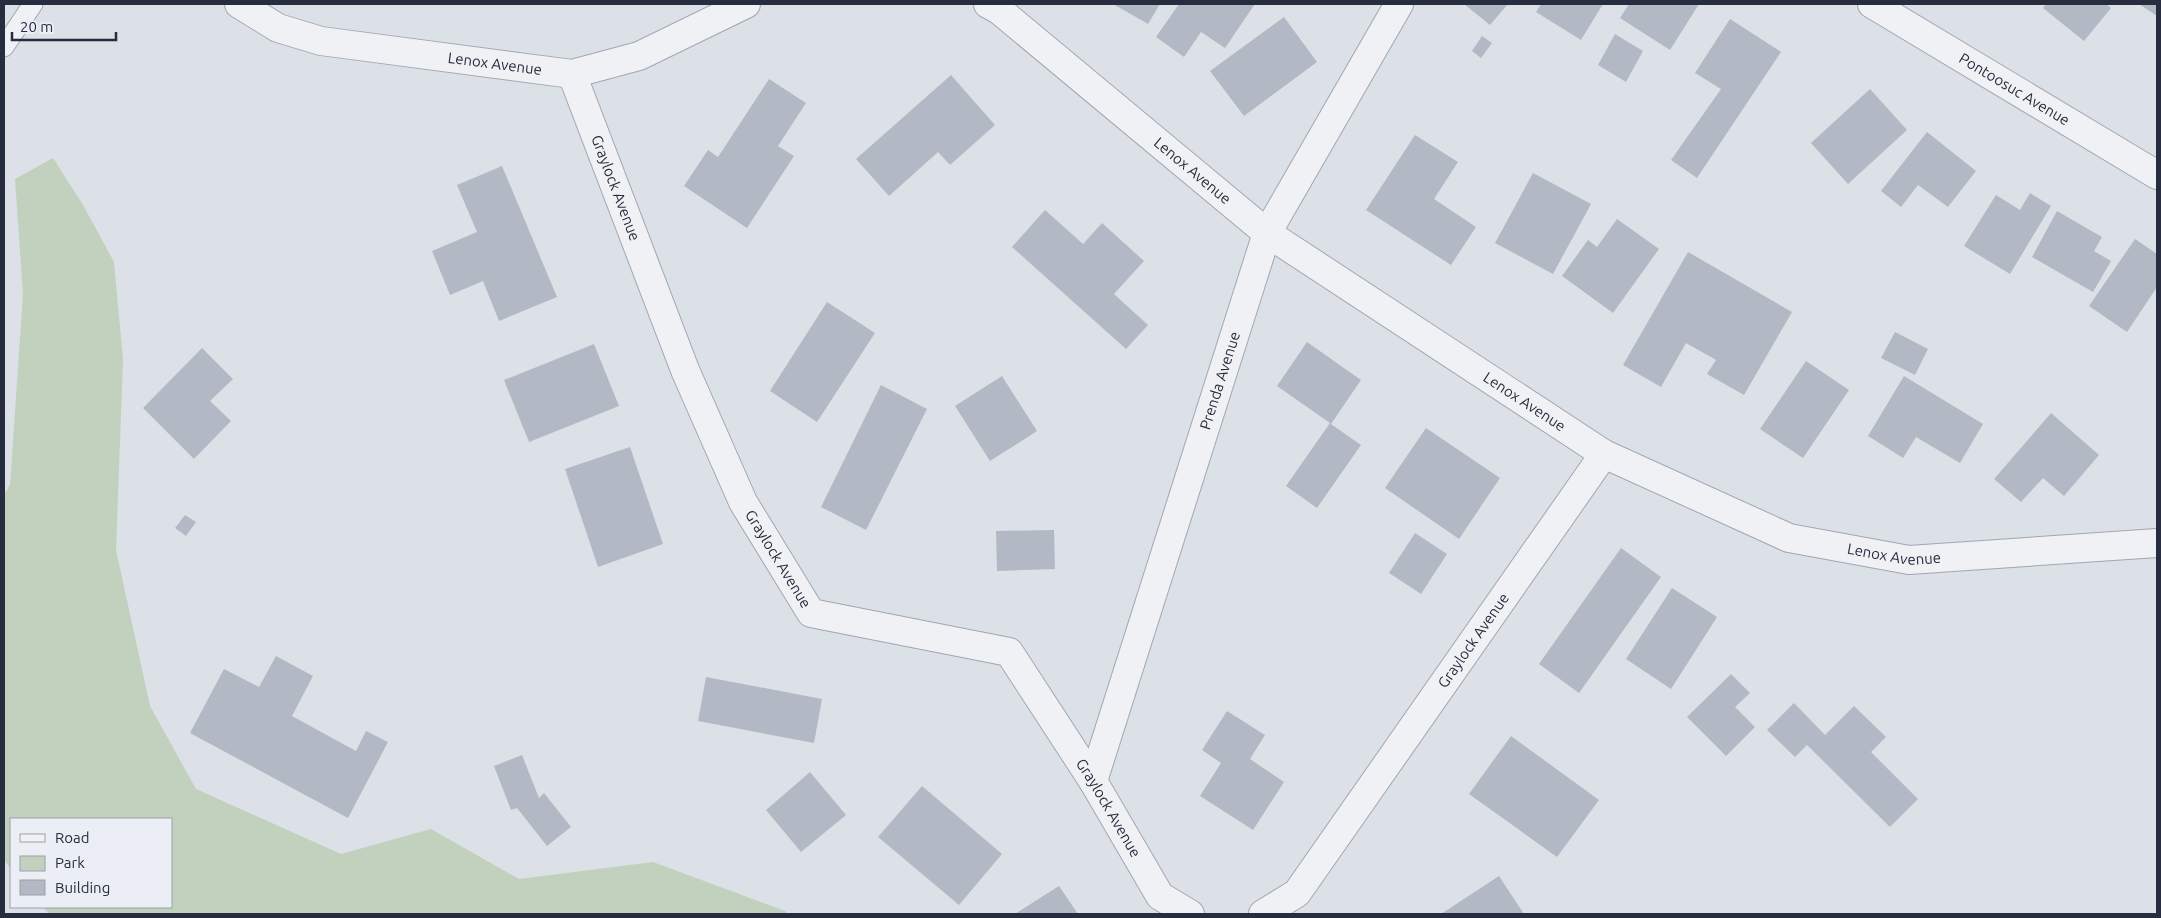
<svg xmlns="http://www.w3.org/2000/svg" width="2161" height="918" font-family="Ubuntu,sans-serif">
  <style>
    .green { fill: #c1d1bd }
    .building { fill: #b3b9c4 }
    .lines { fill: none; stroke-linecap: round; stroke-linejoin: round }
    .lane-casing { stroke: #a1a7b1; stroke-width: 21 }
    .street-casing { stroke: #a1a7b1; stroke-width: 30 }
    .lane { stroke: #eff1f5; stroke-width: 19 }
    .street { stroke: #eff1f5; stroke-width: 28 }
    .labels { text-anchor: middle; stroke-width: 4; stroke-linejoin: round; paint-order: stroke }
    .street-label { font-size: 15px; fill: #252d3e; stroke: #ebeff5 }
  </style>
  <rect width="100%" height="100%" fill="#dce0e7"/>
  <path class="green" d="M53,158L83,205L114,262L123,360L116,550L150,706L196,789L341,854L431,829L519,879L653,862L785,911L788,914H49L43,907H171V819H11V869L4,860V495L10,485L23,294L15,179Z"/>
  <path class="building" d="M1113,4H1160L1148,24Z
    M1179,4H1255L1225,48L1201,32L1184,57L1156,37Z
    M1464,4H1508L1490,25Z
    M1541,4H1603L1581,40L1536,12Z
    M1629,4H1699L1670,50L1620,18Z
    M2046,4H2106L2111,8L2084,41L2043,8Z
    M2139,4H2157V16Z
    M1284,17L1317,62L1244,116L1210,71Z
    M1730,19L1781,52L1697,178L1671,160L1721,89L1695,73Z
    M1615,34L1643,51L1626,82L1598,65Z
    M1482,36L1492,43L1481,58L1472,51Z
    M951,75L995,125L950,165L938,152L889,196L856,159Z
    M769,79L806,103L778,146L794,156L747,228L684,186L708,150L718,157Z
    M1870,89L1907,130L1848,184L1811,143Z
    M1927,132L1976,171L1948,207L1918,185L1901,207L1881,191Z
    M1415,135L1458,162L1434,199L1476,227L1451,265L1366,210Z
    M502,166L557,297L499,321L483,281L450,295L432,251L477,232L457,185Z
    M1533,173L1591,204L1553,274L1495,243Z
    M2030,193L2051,206L2010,274L1964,246L1996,195L2020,210Z
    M1045,210L1083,244L1102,223L1144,261L1114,294L1148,325L1126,349L1012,247Z
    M2057,211L2102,237L2094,251L2111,261L2093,292L2032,257Z
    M1617,219L1659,249L1613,313L1562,276L1588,240L1597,247Z
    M2135,239L2157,254V287L2127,332L2089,306Z
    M1688,252L1792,312L1744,395L1707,374L1716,360L1686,343L1661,387L1623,365Z
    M827,302L875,333L817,422L770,391Z
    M1895,332L1928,349L1915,375L1881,358Z
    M1307,342L1361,380L1331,424L1361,445L1317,508L1286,486L1330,423L1277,386Z
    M594,344L619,406L529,442L504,380Z
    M202,348L233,379L210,401L231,421L194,459L143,408Z
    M1806,361L1849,390L1803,458L1760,429Z
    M1002,376L1037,431L990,461L955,406Z
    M1904,376L1983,424L1960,463L1916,437L1903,458L1868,436Z
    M881,385L927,409L866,530L821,507Z
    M2051,413L2099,455L2064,496L2043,478L2021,502L1994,479Z
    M1426,428L1500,478L1459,539L1385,488Z
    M630,447L663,544L598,567L565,469Z
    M185,515L196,522L186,536L175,528Z
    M1054,530L1055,569L997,571L996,531Z
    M1415,533L1447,554L1421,594L1389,573Z
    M1621,548L1661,577L1579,693L1539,664Z
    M1672,588L1717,617L1671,689L1626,659Z
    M276,656L313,676L292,716L356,751L366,731L388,742L348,818L190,733L224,669L259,687Z
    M1731,674L1750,693L1735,707L1755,727L1726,756L1687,717Z
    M706,677L822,699L814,743L698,721Z
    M1794,703L1825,735L1854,706L1886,737L1871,752L1918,799L1890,827L1807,745L1795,757L1767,730Z
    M1227,711L1265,735L1250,759L1284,782L1253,830L1200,796L1221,763L1202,750Z
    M1511,736L1599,800L1557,857L1469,794Z
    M522,755L539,798L544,793L571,827L547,846L517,808L511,810L494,766Z
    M810,772L846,815L801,852L766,810Z
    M922,786L1002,854L959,905L878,837Z
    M1499,876L1524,914H1441Z
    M1059,886L1078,914H1015Z"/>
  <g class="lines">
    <defs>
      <path id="lane" d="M4,47L33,4"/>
      <g id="street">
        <path id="s1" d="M239,4L278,28L321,41L572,74L639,56L746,4"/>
        <path id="s2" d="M988,4L999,10L1267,233L1604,454L1789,538L1909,560L2157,543"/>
        <path id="s3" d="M1872,4L2157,175"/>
        <path id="s4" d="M572,74L685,370L743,502L811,613L1009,652L1093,781L1160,896L1190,914"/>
        <path id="s5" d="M1093,781L1267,233L1399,4"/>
        <path id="s6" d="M1263,914L1297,893L1604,454"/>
      </g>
    </defs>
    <use href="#lane" class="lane-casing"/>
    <use href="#street" class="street-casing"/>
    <use href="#lane" class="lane"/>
    <use href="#street" class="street"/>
  </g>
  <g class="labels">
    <g class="street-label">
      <text dy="5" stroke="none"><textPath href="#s1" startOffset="266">Lenox Avenue</textPath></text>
      <text dy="5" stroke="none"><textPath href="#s3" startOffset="166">Pontoosuc Avenue</textPath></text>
      <text dy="5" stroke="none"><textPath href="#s2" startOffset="264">Lenox Avenue</textPath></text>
      <text dy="5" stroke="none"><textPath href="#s4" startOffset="122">Graylock Avenue</textPath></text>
      <text dy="5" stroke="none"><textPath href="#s5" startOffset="420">Prenda Avenue</textPath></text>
      <text dy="5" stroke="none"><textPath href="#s2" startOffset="669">Lenox Avenue</textPath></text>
      <text dy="5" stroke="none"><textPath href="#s2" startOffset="1074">Lenox Avenue</textPath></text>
      <text dy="5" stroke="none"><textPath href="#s4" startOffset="528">Graylock Avenue</textPath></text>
      <text dy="5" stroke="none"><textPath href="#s6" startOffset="348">Graylock Avenue</textPath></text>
      <text dy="5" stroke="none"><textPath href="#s4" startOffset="978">Graylock Avenue</textPath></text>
    </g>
  </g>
  <rect width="2161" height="918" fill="none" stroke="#252d3e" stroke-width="10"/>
  <rect x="10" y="818" width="162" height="90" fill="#ebeff5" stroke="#9ca1ac"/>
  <rect x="20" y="834" width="25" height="8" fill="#eff1f5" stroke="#9ca1ac"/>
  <text x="55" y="843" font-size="15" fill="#252d3e">Road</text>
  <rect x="20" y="856" width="25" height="15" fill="#c1d1bd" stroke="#9ca1ac"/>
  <text x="55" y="868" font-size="15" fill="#252d3e">Park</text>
  <rect x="20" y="880" width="25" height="15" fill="#b3b9c4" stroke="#9ca1ac"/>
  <text x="55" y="893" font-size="15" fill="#252d3e">Building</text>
  <path d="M12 32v8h104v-8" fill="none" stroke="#252d3e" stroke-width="2.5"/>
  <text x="20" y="32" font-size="15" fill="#252d3e" stroke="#ebeff5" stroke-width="4" paint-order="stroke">20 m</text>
</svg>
